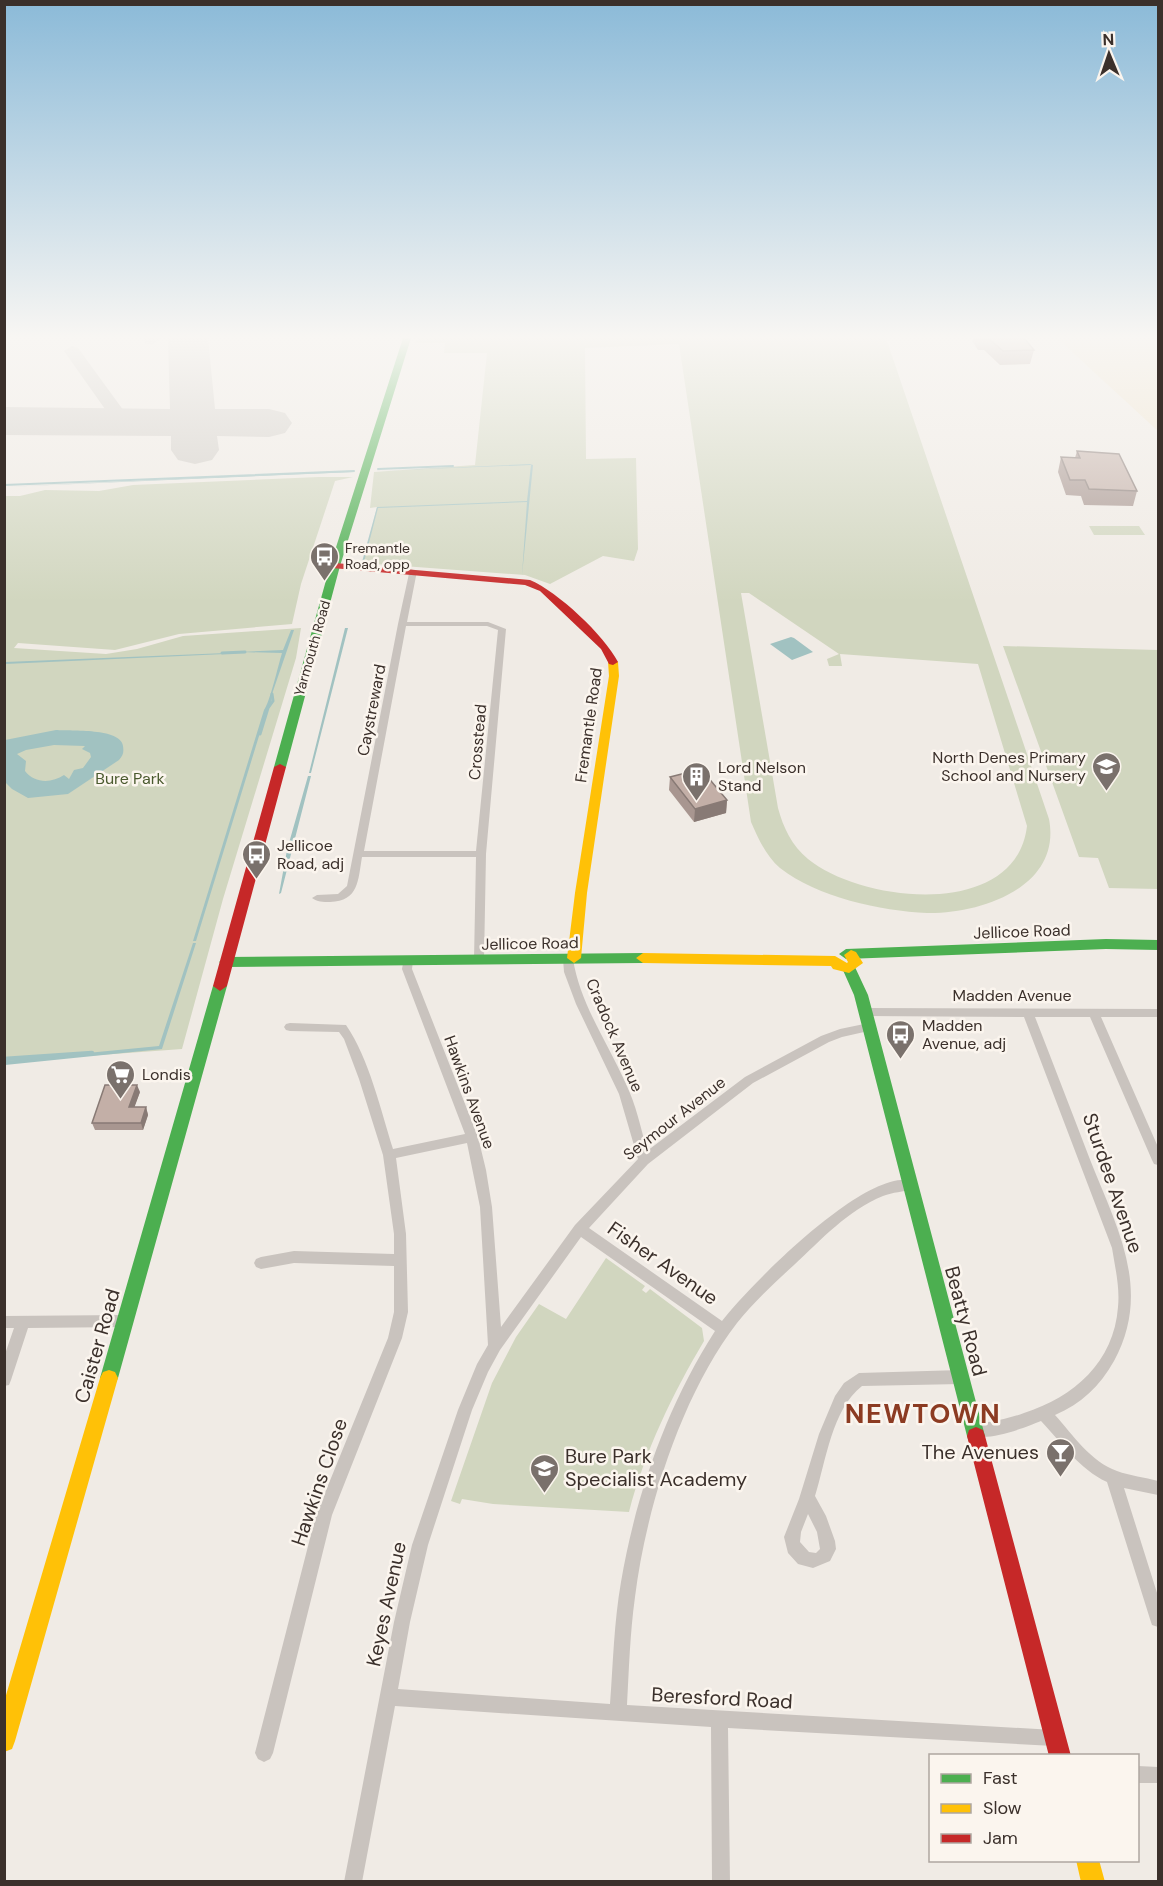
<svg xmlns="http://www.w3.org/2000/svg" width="1163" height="1886" font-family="'DM Sans',sans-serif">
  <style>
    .green { fill: #d1d6bf; fill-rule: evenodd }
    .sand { fill: #efe3cc }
    .water { fill: #a1c2c1; fill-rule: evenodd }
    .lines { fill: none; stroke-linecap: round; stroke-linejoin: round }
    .stream-far2 { stroke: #a1c2c1; stroke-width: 2 }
    .stream-far1 { stroke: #a1c2c1; stroke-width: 3 }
    .stream { stroke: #a1c2c1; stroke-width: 4.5 }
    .taxiway { fill: #d0ccc6; fill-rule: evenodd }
    .runway { fill: #d0ccc6; fill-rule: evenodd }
    .street { fill: #c9c3be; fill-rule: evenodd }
    .fast { fill: #4caf50; fill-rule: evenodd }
    .slow { fill: #ffc107; fill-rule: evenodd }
    .jam { fill: #c62828; fill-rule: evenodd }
    .wall { fill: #a89690 }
    .shaded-wall { fill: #887a75 }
    .building { fill: #c3afa7; stroke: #887a75; stroke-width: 1.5 }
    .labels { text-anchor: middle; stroke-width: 5; stroke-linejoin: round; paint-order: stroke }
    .far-poi-label { font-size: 14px; fill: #3b302b; stroke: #fbf5ee; text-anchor: start }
    .far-street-label { font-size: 14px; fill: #3b302b; stroke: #fbf5ee }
    .street-label { font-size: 16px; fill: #3b302b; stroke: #fbf5ee }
    .poi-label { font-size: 16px; fill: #3b302b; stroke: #fbf5ee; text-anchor: start }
    .park-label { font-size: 16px; fill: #4a5a2e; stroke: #fbf5ee }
    .near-street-label { font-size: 20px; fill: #3b302b; stroke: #fbf5ee }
    .near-poi-label { font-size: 20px; fill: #3b302b; stroke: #fbf5ee; text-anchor: end }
    .near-district-label { font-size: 27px; font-weight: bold; letter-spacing: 1.5px; fill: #8c3b22; stroke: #fbf5ee }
  </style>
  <rect width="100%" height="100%" fill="#f0ebe5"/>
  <path class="green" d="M417,338H886L1049,819C1062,887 981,914 927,913C881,911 817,897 780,868C766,856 758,838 751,822L679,344L585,348L586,459L636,458L638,549L634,561L603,556L550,584L525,575L363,563L377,507L370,508L374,472L475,465L487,353H444L445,343H415ZM741,593H749L839,654L827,659L829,666H842L840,654L978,664L1027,826C1016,920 862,903 808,859C792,846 783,827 778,808Z
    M319,477H353L335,481L301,584L292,624L179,634L115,650L18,643L14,648L106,654L137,649L183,636L301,628L296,658L223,899L182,1049L5,1062V496H20L45,490L99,491L133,485Z
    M1089,526H1139L1145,535H1094Z
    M1003,646L1158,650V889L1109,888L1098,858L1079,857Z
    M606,1258L645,1286L642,1290L646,1293L650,1289L702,1328L704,1341C672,1395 645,1451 629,1512L493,1504L462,1499L460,1504L451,1501L492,1383L516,1337L539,1304L566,1319Z"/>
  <path class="sand" d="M1057,338H1158V431Z"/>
  <path class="water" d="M530,464L533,465L522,575L527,502L378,508L364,562H362L377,507L527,501L531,465L374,471Z
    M349,471L355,472L4,487Z
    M345,628H348L311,773H309Z
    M291,630H294L272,694L271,705L267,710L196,941H193L264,710C270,702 278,666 282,653L240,652L283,650Z
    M791,637L794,638L813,652L792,660L770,644Z
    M227,653L225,654L5,664V662Z
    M56,730C71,731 121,728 123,746C124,753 123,755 119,760L68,794L28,798L12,789L5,782V740ZM54,745L85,746L82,749L90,753L91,757L83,768L74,770L69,779L64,775C52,783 35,784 25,771L26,761L17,754L26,750Z
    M308,776H311L281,893L279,894L287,850Z
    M193,943H196L162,1049L5,1065V1061L159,1046Z"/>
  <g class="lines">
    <path class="stream-far2" d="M378,469L453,466
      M4,485L354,471"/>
    <path class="stream-far1" d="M222,653L245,652
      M260,734L268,708L273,701L272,694"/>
    <path class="stream" d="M4,1059L92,1053"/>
    <path class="taxiway" d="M143,338H159V340L151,345L145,343Z
      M72,346L78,348L129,418L132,422L129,426H117L64,351Z"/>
    <path class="runway" d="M168,338H208L215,409H269L285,413L292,423L285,433L269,437L217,436L219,450L212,460L195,464L178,460L171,450V436L4,435V407L170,409Z"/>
    <path class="street" d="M410,569L417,571L407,622H488L506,629L486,854L484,960L479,964L474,960L476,857H362C358,880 359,901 330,902C323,902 317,902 312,898L317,895L338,894L347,886L398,624ZM406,626H487L498,630L476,851H364Z
      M568,955L573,959C580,1004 608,1043 626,1084C636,1105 641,1128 647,1151L745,1077L821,1036L840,1029L869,1023L873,1024L875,1027L873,1030L842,1037L829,1042L753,1083L648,1164L589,1228L722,1321C749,1286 867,1166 913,1181L915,1185L913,1189C903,1192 893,1192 883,1196C848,1210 821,1240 794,1265C774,1283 754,1302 737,1323C682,1394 646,1508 635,1597C630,1633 629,1669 627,1705L1054,1730L1060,1732L1062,1738L1060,1744L1054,1746L728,1728L730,1882H712L711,1727L395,1706L362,1882H344L394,1622L412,1545L458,1410L477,1364L488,1345L480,1207L467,1143L396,1158L406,1234L408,1312L402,1338L332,1515L273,1753L270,1759L264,1762L258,1759L255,1753L316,1515L388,1338L394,1312V1266L294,1263L261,1269L256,1267L254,1263L256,1259L261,1257L294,1251L394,1254V1234L383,1155L359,1079L344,1039L339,1032L290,1031L286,1030L284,1027L286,1024L290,1023L346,1025C369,1058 381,1111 393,1149L465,1134L402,969L404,958H412L413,961L412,969L478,1137L486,1170L492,1207L501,1327L575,1225L638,1159L619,1094L576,1004L564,972L563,959ZM581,1237L715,1331C667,1406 636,1494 621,1582C614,1622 613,1663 610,1704L398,1689L410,1622L428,1545L472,1410L488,1372L500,1350Z
      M865,1008L1158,1009V1017H1101L1158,1147V1165L1154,1164L1152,1160L1090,1017H1035C1053,1063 1071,1110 1089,1157C1116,1226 1153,1289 1114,1361C1100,1386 1081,1404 1055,1415C1073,1435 1091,1462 1117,1471C1130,1476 1145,1477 1158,1481V1495L1124,1488L1158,1596V1627L1152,1625L1150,1619L1107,1482C1079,1469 1062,1443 1041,1421C1024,1428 988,1442 971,1435L969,1430L971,1425C977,1423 982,1423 989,1422C1001,1420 1013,1417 1024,1413C1074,1397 1114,1362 1118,1307C1120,1287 1115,1267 1112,1248L1024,1017L865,1016L861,1015L859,1012L861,1009Z
      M125,1315L130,1317L132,1321L130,1325L125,1327L28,1328L11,1380L9,1385L4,1386V1357L14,1328H4V1316Z
      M961,1370L966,1372L968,1377L966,1382L961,1384L862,1386C832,1409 826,1461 815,1496L826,1516L835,1541L836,1549L830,1561L813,1568L798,1564L788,1553L784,1537L799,1499L819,1434L835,1396L844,1383L859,1373ZM808,1514L817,1532L820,1549L816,1553L809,1552L800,1542L801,1532Z
      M1138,1766L1158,1767V1783H1138Z"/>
    <path class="fast" d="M403,338H411L340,566L286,767L280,770L276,769L274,767L330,566Z
      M1106,939L1158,940V950L1106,949L846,959L839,954L846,949Z
      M643,953L650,958L643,963L226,967L219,962L226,957Z
      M849,963L854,965L868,995L985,1436L983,1442L976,1445L969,1442L967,1436L854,995L842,968Z
      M220,981L227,986L118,1378L115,1384L109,1386L103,1384L100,1378L213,986Z"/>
    <path class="slow" d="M613,659L618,662L619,676L587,893L581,958L574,963L567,958L575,893L609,676L608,662Z
      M851,950L856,952L863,963L849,973L833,969L831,966L643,963L636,958L643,953L835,956L847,963L848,962L844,955Z
      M109,1370L115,1372L118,1378L15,1741L12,1749L4,1752V1702L100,1378L103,1372Z
      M1076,1860H1099L1105,1882H1081Z"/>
    <path class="jam" d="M335,563L530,580C558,592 604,635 618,662L613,665L609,664L601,649L540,591L525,585L332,568L330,566Z
      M280,764L286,767L227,986L220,991L213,986L274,767Z
      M976,1427L983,1430L985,1436L1071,1756H1049L967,1436L969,1430Z"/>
  </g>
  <path class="wall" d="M973,338H1024L1034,350L1030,364L1000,365L984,350H978L972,341Z
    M1077,451L1137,491L1133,506L1084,505L1081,496L1066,495L1058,472L1061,457L1075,458Z
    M670,777L727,800L726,813L694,822L669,790Z
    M140,1092L134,1107H146L148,1115L143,1130H95L92,1123Z"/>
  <path class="shaded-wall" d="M727,800L726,813L694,822L695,809Z
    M137,1085L140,1092L132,1114L129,1107Z
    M146,1107L148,1115L143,1130L141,1123Z"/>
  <path class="building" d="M988,338H1024L1034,350L1003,351Z
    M1077,451L1119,454L1137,491L1089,489L1085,480H1070L1061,457L1080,458Z
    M701,769L727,800L695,809L670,777Z
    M105,1085H137L129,1107H146L141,1123H92Z"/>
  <linearGradient id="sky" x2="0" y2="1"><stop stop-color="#8bbad8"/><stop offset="0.56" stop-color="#f8f6f3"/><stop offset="1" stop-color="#f8f6f3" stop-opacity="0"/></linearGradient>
  <rect width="1163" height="602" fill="url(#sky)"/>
  <defs>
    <symbol id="bus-pin" viewBox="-11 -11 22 30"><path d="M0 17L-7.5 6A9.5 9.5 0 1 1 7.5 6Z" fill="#7a716c" stroke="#fbf5ee"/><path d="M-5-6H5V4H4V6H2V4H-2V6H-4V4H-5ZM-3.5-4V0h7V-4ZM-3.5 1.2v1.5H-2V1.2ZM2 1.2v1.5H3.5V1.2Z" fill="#fff"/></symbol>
    <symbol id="school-pin" viewBox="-11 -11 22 30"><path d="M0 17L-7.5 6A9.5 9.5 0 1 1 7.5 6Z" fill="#7a716c" stroke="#fbf5ee"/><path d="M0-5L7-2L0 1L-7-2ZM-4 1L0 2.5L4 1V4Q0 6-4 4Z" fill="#fff"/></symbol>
    <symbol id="building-pin" viewBox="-11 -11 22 30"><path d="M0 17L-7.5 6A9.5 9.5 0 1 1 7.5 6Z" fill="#7a716c" stroke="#fbf5ee"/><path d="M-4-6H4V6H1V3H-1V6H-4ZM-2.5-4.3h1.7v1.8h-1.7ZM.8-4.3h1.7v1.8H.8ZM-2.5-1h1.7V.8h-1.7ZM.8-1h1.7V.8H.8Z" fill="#fff"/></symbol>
    <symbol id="supermarket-pin" viewBox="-11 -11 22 30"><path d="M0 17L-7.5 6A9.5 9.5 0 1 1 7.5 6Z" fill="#7a716c" stroke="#fbf5ee"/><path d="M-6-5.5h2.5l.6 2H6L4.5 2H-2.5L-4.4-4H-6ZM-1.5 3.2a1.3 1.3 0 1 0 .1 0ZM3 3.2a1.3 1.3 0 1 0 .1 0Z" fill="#fff"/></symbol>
    <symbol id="bar-pin" viewBox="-11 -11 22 30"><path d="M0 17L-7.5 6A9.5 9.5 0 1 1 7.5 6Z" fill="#7a716c" stroke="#fbf5ee"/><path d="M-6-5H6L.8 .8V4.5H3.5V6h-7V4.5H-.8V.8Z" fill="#fff"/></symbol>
  </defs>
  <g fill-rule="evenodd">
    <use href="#bus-pin" x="308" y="540" width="33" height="45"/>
    <use href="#school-pin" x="1090" y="750" width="33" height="45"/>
    <use href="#building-pin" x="680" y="760" width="33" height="45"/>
    <use href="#bus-pin" x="240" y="838" width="33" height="45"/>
    <use href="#bus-pin" x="884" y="1018" width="33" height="45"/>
    <use href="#supermarket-pin" x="104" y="1058" width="33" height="45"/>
    <use href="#bar-pin" x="1044" y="1436" width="33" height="45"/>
    <use href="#school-pin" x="528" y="1452" width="33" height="45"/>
  </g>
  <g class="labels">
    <g class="far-poi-label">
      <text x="345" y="553">Fremantle<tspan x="345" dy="16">Road, opp</tspan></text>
    </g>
    <g class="far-street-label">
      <text transform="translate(312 648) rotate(-74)" y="5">Yarmouth Road</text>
    </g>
    <g class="street-label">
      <text transform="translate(371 710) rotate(-79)" y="6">Caystreward</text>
      <text transform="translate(588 725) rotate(-82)" y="6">Fremantle Road</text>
      <text transform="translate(477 742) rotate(-85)" y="6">Crosstead</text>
      <text transform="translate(1022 931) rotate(-2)" y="6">Jellicoe Road</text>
      <text transform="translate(530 943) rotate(-1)" y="6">Jellicoe Road</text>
      <text x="1012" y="1001">Madden Avenue</text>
      <text transform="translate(615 1035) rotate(67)" y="6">Cradock Avenue</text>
      <text transform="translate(470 1092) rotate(70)" y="6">Hawkins Avenue</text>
      <text transform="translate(674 1118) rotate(-38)" y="6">Seymour Avenue</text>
    </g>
    <g class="poi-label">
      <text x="1086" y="763" text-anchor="end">North Denes Primary<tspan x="1086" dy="18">School and Nursery</tspan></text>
      <text x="718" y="773">Lord Nelson<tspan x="718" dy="18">Stand</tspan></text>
      <text x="277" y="851">Jellicoe<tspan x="277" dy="18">Road, adj</tspan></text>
      <text x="922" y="1031">Madden<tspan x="922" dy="18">Avenue, adj</tspan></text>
      <text x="142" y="1080">Londis</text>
    </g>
    <g class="park-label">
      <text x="130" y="784">Bure Park</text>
    </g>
    <g class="near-street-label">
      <text transform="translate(1113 1183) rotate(71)" y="7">Sturdee Avenue</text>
      <text transform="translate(663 1263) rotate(35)" y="7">Fisher Avenue</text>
      <text transform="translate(966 1321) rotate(75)" y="7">Beatty Road</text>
      <text transform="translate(97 1346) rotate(-74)" y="7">Caister Road</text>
      <text transform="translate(319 1482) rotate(-71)" y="7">Hawkins Close</text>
      <text transform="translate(386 1604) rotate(-78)" y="7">Keyes Avenue</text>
      <text transform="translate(722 1698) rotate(3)" y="7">Beresford Road</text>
    </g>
    <g class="near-poi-label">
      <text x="1039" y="1459">The Avenues</text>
      <text x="565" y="1463" text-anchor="start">Bure Park<tspan x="565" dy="23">Specialist Academy</tspan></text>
    </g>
    <g class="near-district-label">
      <text x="923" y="1423">NEWTOWN</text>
    </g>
  </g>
  <rect width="1163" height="1886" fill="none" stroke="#3b302b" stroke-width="12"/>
  <rect x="929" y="1754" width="210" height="108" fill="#fbf5ee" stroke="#aea6a0" stroke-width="1.5"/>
  <rect x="941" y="1774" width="30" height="9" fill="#4caf50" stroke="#aea6a0" stroke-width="1.5"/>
  <text x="983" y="1784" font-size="18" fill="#3b302b">Fast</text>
  <rect x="941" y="1804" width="30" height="9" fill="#ffc107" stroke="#aea6a0" stroke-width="1.5"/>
  <text x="983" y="1814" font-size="18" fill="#3b302b">Slow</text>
  <rect x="941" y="1834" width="30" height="9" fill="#c62828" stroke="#aea6a0" stroke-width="1.5"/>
  <text x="983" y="1844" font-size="18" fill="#3b302b">Jam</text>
  <g transform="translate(1109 54) rotate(358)" stroke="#fbf5ee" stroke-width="4.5" paint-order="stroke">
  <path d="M0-4.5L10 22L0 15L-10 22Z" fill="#3b302b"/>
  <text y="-9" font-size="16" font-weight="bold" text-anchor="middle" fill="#3b302b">N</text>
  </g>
</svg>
